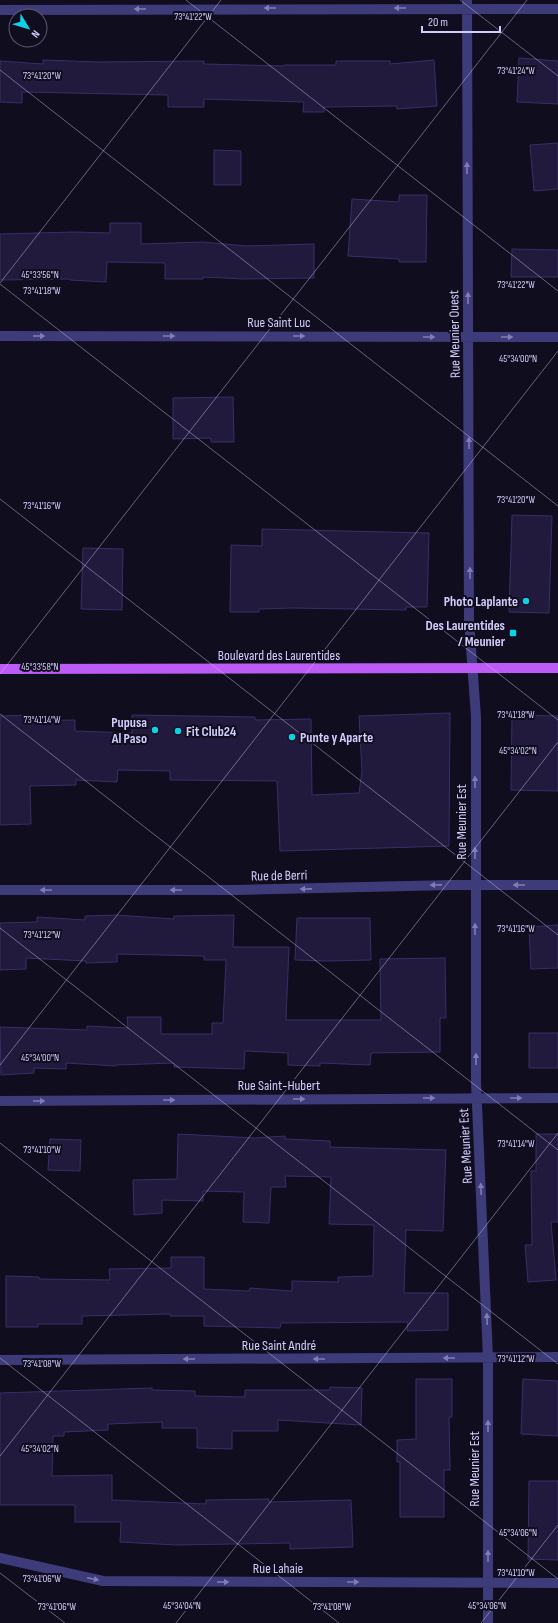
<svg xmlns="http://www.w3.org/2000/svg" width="558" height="1623" font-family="'Sofia Sans Condensed',sans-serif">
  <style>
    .building { fill: #221a3d; stroke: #3a2e68 }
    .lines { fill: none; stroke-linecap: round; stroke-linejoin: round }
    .minor { stroke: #3e3b7a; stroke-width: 10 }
    .major { stroke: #bc5bf5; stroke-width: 10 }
    .oneway { fill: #817db4 }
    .ticks { fill: none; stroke: #d2cdfc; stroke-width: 1; stroke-opacity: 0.45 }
    .poi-dot { fill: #0ed0e7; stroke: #100d1e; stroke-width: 1.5 }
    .labels { text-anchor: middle; stroke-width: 4; stroke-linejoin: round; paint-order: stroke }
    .street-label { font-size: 14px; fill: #d2cdfc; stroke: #100d1e }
    .poi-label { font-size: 14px; font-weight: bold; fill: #d2cdfc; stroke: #100d1e; text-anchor: end }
    .ticks-label { font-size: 10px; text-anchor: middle; fill: #d2cdfc; stroke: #100d1e; stroke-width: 4; stroke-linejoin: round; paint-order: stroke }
  </style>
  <rect width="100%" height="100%" fill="#100d1e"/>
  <path class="building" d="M519,58L558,61V104L517,102Z
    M43,60L98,62L204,61V64L284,66V65H336V61H390V64L434,60L437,106L397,109V106L324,107V112H303L304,102L204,99V107H168V95L22,92V103L0,102V61L43,64Z
    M558,143V189L534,191L530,145Z
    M214,150L241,151V185H214Z
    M399,195H427L426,262H399V259L348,256L352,199L399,202Z
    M110,223H141V244L203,242L246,246L314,244V278L245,279L203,277V279H165V263L107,262L106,282L70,280V279L0,280V234L74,232L110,233Z
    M512,249L558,250V277H511Z
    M233,397L234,442H211V438L173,439V398Z
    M512,515L552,516L549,613L509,612Z
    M262,529L429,533L427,607H406V610L293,608L259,609V612H230L231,545L262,546Z
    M83,548L123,549L122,610L81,609Z
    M450,713L449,846L280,851L277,781L170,780V771L118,770L117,782L76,780V785L30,786L31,824L0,825V716L28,715V721L75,720V731L132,733V715L255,717V720L311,719L312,795L359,793L362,771L359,716Z
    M512,715L558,716V791L511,790Z
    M116,915L174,919V916L234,915L233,947H289L286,1020H381L380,959L445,958L446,1018H440V1052L371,1053L370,1065L320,1063V1066L288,1065V1053L245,1051L244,1069L174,1067V1063L116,1065V1066L66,1063V1069L34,1068V1073L1,1075L0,1027L87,1030V1026L128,1028L127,1017H161V1034H212V1023H223L226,960H204V956L117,954V962L86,963V961L26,958V969L0,970V923L37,922V917L85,920V916Z
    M297,918H370L371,960L327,961L295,960Z
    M558,925V968L531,969L529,927Z
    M529,1033H558V1068H529Z
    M178,1134L255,1138L285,1136V1139L330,1141V1147L446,1150L443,1231L406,1230L404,1293H448V1330L407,1331L408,1322L281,1323L280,1328L204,1326V1316H170V1314L82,1316V1324H38V1327H6V1276L39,1277V1279L110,1280L109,1269L171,1268V1257H204V1289L249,1291L250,1288L292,1291V1281L338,1282V1277L373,1276L374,1225L329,1224L331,1177L285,1176L286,1187H271L269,1223L243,1222L244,1192L203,1191V1201L162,1200V1213L134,1215L133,1180L177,1179Z
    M536,1134H558V1222H551L556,1280L528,1282L525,1245H532L531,1171H536Z
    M50,1139L81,1140L80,1171L48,1170Z
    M416,1379H452V1417H449L450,1470H444V1517H400V1462H397V1440L416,1439Z
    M523,1379L558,1381V1436L521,1434Z
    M330,1387L362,1388L361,1425L278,1420V1431H232V1449L197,1448V1428H162V1422L108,1424V1430L64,1432V1436H53L52,1476L112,1475V1500L206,1504V1500L269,1499V1502L351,1500L353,1547L290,1549V1543L176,1545L120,1542L121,1522H75V1505H0V1393L152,1388V1390L195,1391V1396L245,1397V1390H330Z
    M529,1481H558V1560L528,1559Z"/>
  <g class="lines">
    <path class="minor" d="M467,0L469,620L476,717V1082L488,1358V1623
      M0,10L558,9
      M0,336L558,337
      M0,890H236L451,885H558
      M0,1101L558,1098
      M0,1360L558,1357
      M0,1558L103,1581L558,1583"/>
    <path class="major" d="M0,669L558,668"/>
  </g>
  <defs><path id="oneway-solid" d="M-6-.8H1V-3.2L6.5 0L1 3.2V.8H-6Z"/></defs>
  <g class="oneway">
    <use href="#oneway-solid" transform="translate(270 8) rotate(180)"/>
    <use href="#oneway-solid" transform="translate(400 8) rotate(180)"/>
    <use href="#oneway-solid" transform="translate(140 9) rotate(180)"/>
    <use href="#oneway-solid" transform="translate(467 168) rotate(-90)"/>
    <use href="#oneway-solid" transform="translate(468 298) rotate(-90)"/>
    <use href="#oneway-solid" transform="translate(39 336)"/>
    <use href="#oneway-solid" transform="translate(169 336)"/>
    <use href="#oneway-solid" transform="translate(299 336)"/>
    <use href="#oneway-solid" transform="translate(429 337)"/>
    <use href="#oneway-solid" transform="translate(507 337)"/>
    <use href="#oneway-solid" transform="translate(469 443) rotate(-91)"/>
    <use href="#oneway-solid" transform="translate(470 573) rotate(-90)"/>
    <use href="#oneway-solid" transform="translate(475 782) rotate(-90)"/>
    <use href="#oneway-solid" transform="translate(475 853) rotate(-90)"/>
    <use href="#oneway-solid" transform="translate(436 885) rotate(179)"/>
    <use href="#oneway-solid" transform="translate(519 885) rotate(180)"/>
    <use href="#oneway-solid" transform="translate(306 889) rotate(179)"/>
    <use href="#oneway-solid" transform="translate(46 890) rotate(-180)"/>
    <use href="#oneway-solid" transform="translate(176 890) rotate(-180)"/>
    <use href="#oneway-solid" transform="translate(475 929) rotate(-90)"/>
    <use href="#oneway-solid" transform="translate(476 1059) rotate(-90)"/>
    <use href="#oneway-solid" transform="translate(429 1098)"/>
    <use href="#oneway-solid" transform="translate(516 1098)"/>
    <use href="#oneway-solid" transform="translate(299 1099)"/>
    <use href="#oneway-solid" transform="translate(169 1100)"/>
    <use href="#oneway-solid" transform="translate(39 1101)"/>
    <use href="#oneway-solid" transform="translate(481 1189) rotate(-92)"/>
    <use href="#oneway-solid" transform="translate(487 1319) rotate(-92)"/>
    <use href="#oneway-solid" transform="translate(449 1358) rotate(180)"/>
    <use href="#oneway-solid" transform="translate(189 1359) rotate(180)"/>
    <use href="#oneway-solid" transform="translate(319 1359) rotate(180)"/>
    <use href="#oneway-solid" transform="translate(488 1426) rotate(-90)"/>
    <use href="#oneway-solid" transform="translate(488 1556) rotate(-90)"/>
    <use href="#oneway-solid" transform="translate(93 1579) rotate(12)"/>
    <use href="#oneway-solid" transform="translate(223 1582)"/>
    <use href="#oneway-solid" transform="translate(353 1582)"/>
  </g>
  <path class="ticks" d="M186,0L558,291M460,0L558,76M0,70L558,506M0,283L221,0M0,284L558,720M0,499L558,935M0,674L527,0M0,714L558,1150M0,928L558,1364M0,1065L558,351M0,1143L558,1579M0,1358L339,1623M0,1456L558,742M0,1573L65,1623M176,1623L558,1133M481,1623L558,1525"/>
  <g class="poi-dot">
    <circle cx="526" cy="601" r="4"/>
    <rect x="509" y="629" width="8" height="8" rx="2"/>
    <circle cx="155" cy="730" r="4"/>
    <circle cx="178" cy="731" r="4"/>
    <circle cx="292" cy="737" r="4"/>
  </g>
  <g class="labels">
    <g class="street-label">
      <text x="279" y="327">Rue Saint Luc</text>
      <text transform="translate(454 334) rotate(-91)" y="5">Rue Meunier Ouest</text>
      <text x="279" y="660">Boulevard des Laurentides</text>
      <text transform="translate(461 822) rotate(-90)" y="5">Rue Meunier Est</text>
      <text transform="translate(279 875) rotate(-1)" y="5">Rue de Berri</text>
      <text x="279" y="1090">Rue Saint-Hubert</text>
      <text transform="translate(465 1146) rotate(-93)" y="5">Rue Meunier Est</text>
      <text x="279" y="1350">Rue Saint André</text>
      <text transform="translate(474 1469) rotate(-90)" y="5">Rue Meunier Est</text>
      <text x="278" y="1573">Rue Lahaie</text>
    </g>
    <g class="poi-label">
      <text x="518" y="606">Photo Laplante</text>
      <text x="505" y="630">Des Laurentides<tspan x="505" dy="16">/ Meunier</tspan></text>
      <text x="147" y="727">Pupusa<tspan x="147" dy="16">Al Paso</tspan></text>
      <text x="186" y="736" text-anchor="start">Fit Club24</text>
      <text x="300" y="742" text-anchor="start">Punte y Aparte</text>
    </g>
  </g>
  <g class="ticks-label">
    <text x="193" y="20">73°41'22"W</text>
    <text x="516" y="74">73°41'24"W</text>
    <text x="42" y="79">73°41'20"W</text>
    <text x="40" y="278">45°33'56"N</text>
    <text x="516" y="288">73°41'22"W</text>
    <text x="42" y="294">73°41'18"W</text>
    <text x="518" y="362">45°34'00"N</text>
    <text x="516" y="503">73°41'20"W</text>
    <text x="42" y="509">73°41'16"W</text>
    <text x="40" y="670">45°33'58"N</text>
    <text x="516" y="718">73°41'18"W</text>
    <text x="42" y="723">73°41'14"W</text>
    <text x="518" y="754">45°34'02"N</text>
    <text x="516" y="932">73°41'16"W</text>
    <text x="42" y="938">73°41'12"W</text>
    <text x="40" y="1061">45°34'00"N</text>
    <text x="516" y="1147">73°41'14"W</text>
    <text x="42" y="1153">73°41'10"W</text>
    <text x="516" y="1362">73°41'12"W</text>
    <text x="42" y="1367">73°41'08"W</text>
    <text x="40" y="1452">45°34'02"N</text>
    <text x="518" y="1536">45°34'06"N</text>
    <text x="516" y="1576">73°41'10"W</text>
    <text x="42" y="1582">73°41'06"W</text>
    <text x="182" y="1609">45°34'04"N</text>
    <text x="487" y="1609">45°34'06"N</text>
    <text x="57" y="1610">73°41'06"W</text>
    <text x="332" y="1610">73°41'08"W</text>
  </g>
  <g transform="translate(28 28) rotate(128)"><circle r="19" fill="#100d1e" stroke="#5e5a77"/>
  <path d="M0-3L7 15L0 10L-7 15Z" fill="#0ed0e7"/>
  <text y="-6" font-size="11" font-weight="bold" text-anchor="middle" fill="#d2cdfc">N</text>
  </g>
  <path d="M422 26v6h78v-6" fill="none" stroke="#d2cdfc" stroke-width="2"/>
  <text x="428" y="26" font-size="12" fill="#d2cdfc" stroke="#100d1e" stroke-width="3" paint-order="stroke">20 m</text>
</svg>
